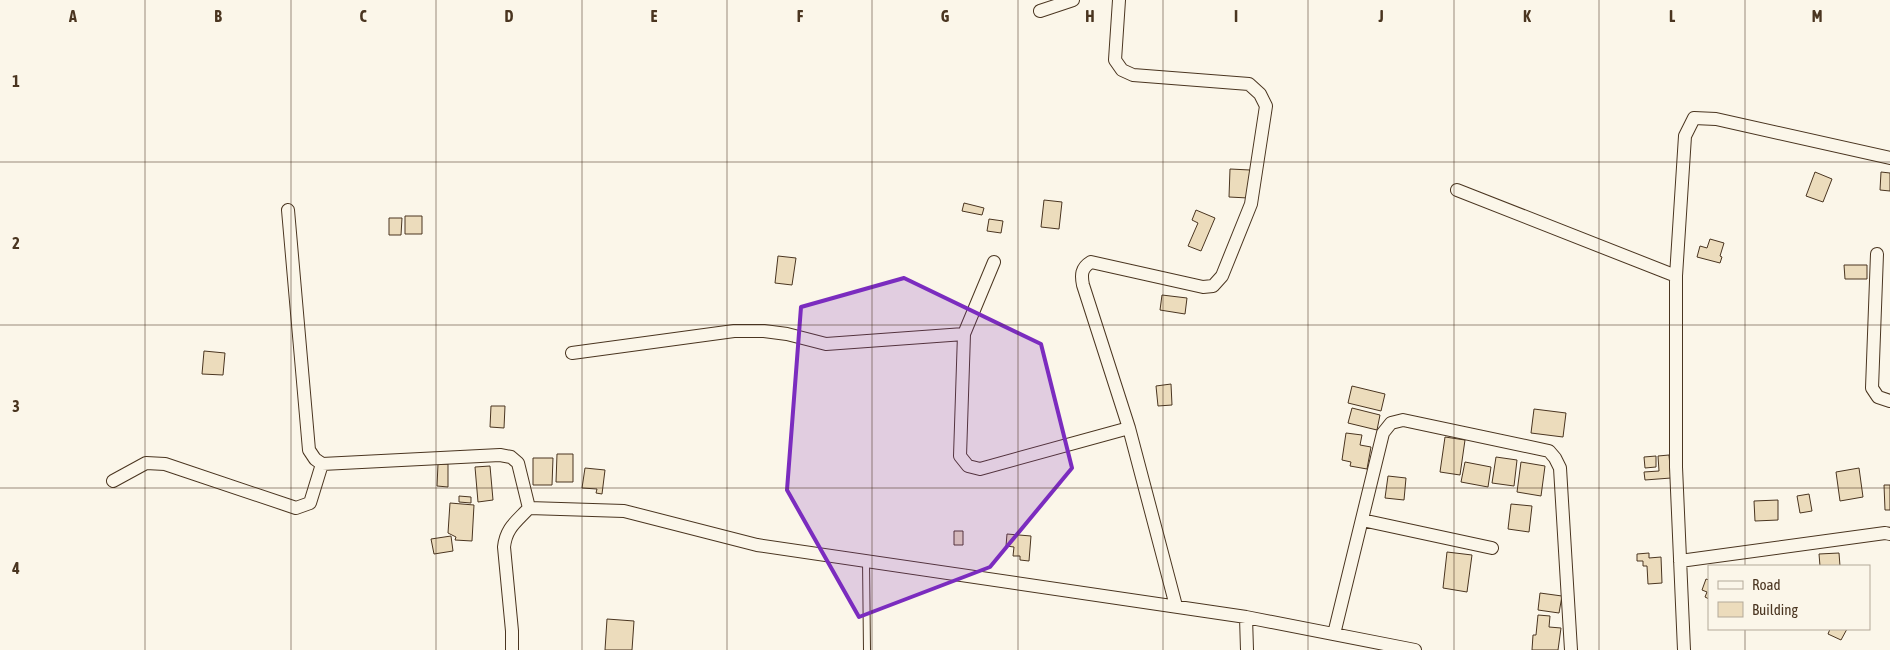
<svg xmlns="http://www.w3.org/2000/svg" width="1890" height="650" font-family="'Asap Condensed',sans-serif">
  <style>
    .building { fill: #ecdcbc; stroke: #4a3520 }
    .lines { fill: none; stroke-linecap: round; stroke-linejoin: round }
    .lane-casing { stroke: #4a3520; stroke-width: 8 }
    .street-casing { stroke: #4a3520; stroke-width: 14 }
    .lane { stroke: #fbf6e9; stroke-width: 6 }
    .street { stroke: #fbf6e9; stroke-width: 12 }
    .marked { fill: #7b2cbf; fill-opacity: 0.2; stroke: #7b2cbf; stroke-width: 4; stroke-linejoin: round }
    .grid { fill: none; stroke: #4a3520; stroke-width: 1; stroke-opacity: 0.55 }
    .grid-label { font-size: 16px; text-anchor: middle; font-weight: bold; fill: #4a3520; stroke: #fbf6e9; stroke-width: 4; stroke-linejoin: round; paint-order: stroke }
  </style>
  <rect width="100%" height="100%" fill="#fbf6e9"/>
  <path class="building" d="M1230,169L1250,170L1248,198L1229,197Z
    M1815,172L1832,179L1823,202L1806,196Z
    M1881,172L1890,173V191L1880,190Z
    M1044,200L1062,202L1059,229L1041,227Z
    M964,203L984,208L982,215L962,211Z
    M1196,210L1215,218L1201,251L1188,246L1198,223L1192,220Z
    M405,216H422V234H405Z
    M389,218H402L401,235H389Z
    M989,219L1003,221L1001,233L987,231Z
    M1710,239L1724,243L1720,256L1722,257L1720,263L1697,257L1700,246L1707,248Z
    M778,256L796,258L792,285L775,283Z
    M1844,265H1867V279H1845Z
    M1162,295L1187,298L1185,314L1160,310Z
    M204,351L225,353L223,375L202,374Z
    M1171,384L1172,405L1158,406L1156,386Z
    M1352,386L1385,394L1381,411L1348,403Z
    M491,406H505L504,428L490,427Z
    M1352,408L1380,415L1377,430L1348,423Z
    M1534,409L1566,413L1563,437L1531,433Z
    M1346,433L1362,435L1360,445L1371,447L1367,469L1350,466L1351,462L1342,460Z
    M1445,437L1465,440L1460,475L1440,472Z
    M557,454H573V482H556Z
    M1669,455L1671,478L1645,480L1644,472L1659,471L1658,456Z
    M1656,456V467L1645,468L1644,457Z
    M1496,457L1517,460L1514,486L1492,483Z
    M533,458H553L552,485H533Z
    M1465,462L1491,467L1488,487L1461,482Z
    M1521,462L1545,466L1541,496L1517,492Z
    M438,464H448V487L437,486Z
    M490,466L493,500L478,502L475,467Z
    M585,468L605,470L602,494L596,493L597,489L582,488Z
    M1859,468L1863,497L1840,501L1836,472Z
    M1388,476L1406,478L1404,500L1385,498Z
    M1884,485H1890V510H1885Z
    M1809,494L1812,511L1800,513L1797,496Z
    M459,496L471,497V503L459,502Z
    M1778,500V520L1755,521L1754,501Z
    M450,503L474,505L472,541L455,540L456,537L448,533Z
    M1511,504L1532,506L1529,532L1508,529Z
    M954,531H963V545H954Z
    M1007,534L1031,536L1029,561L1020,560V556H1013L1014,547L1006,546Z
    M451,536L453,551L434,554L431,539Z
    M1447,552L1472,555L1467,592L1443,588Z
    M1649,553V558L1661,557L1662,583L1648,584L1647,566H1643V561H1637V554Z
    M1839,553L1840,566H1820L1819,554Z
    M1706,579L1709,580V599L1705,597L1707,592L1702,590Z
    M1540,593L1562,596L1559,613L1538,610Z
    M1538,615L1550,616L1549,627L1561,628L1558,650H1532L1533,635H1536Z
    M607,619L634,621L632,650H605Z
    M1830,629H1847L1841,640L1828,634Z"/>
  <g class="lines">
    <defs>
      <path id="lane" d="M866,560L867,650"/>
      <path id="street" d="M1119,0L1115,60L1122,70L1133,75L1249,84L1260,94L1266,106L1251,204L1222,276L1213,286L1203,287L1091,262C1081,268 1081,275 1083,285L1129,428L1176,606
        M1040,11L1073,0
        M1457,190L1676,276
        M288,210L309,450L315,459L322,464
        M1877,254L1872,388L1878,397L1890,401
        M994,262L964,334L960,456L968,466L980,469L1129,428
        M572,353L734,331H764L787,334L826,344L964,334
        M113,481L146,463L165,464L296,508L310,503L322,464L500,455L511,457L518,463L529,508L624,511L757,545L1246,617L1415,650
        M1362,520L1492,548
        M1680,561L1885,533L1890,534
        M1246,617L1247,650
        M1334,634L1383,433L1391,423L1403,420L1549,451L1555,458L1560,468L1571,650
        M512,650V631L504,547C506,528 516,522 529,508
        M1684,650L1676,467V276L1685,136L1694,118L1716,119L1890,158"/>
    </defs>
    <use href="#lane" class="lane-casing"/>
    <use href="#street" class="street-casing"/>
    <use href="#lane" class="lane"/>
    <use href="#street" class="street"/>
  </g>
  <path class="marked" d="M904,278L1041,344L1072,468L990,567L859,617L787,490L801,307Z"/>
  <path class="grid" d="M145,0V650M291,0V650M436,0V650M582,0V650M727,0V650M872,0V650M1018,0V650M1163,0V650M1308,0V650M1454,0V650M1599,0V650M1745,0V566M0,162H1890M0,325H1890M0,488H1890M1745,629V650"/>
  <g class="grid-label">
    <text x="73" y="22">A</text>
    <text x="218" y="22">B</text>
    <text x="363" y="22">C</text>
    <text x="509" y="22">D</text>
    <text x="654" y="22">E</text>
    <text x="800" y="22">F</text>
    <text x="945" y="22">G</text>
    <text x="1090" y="22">H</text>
    <text x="1236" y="22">I</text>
    <text x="1381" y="22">J</text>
    <text x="1527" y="22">K</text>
    <text x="1672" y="22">L</text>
    <text x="1817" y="22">M</text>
    <text x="16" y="87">1</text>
    <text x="16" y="249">2</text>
    <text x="16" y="412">3</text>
    <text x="16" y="574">4</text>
  </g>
  <rect x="1708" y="565" width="162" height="65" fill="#fbf6e9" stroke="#b4a999"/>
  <rect x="1718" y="581" width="25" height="8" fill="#fbf6e9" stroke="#b4a999"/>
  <text x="1752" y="590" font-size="15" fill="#4a3520">Road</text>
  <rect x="1718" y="602" width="25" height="15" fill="#ecdcbc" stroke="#b4a999"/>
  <text x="1752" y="615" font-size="15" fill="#4a3520">Building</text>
</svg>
